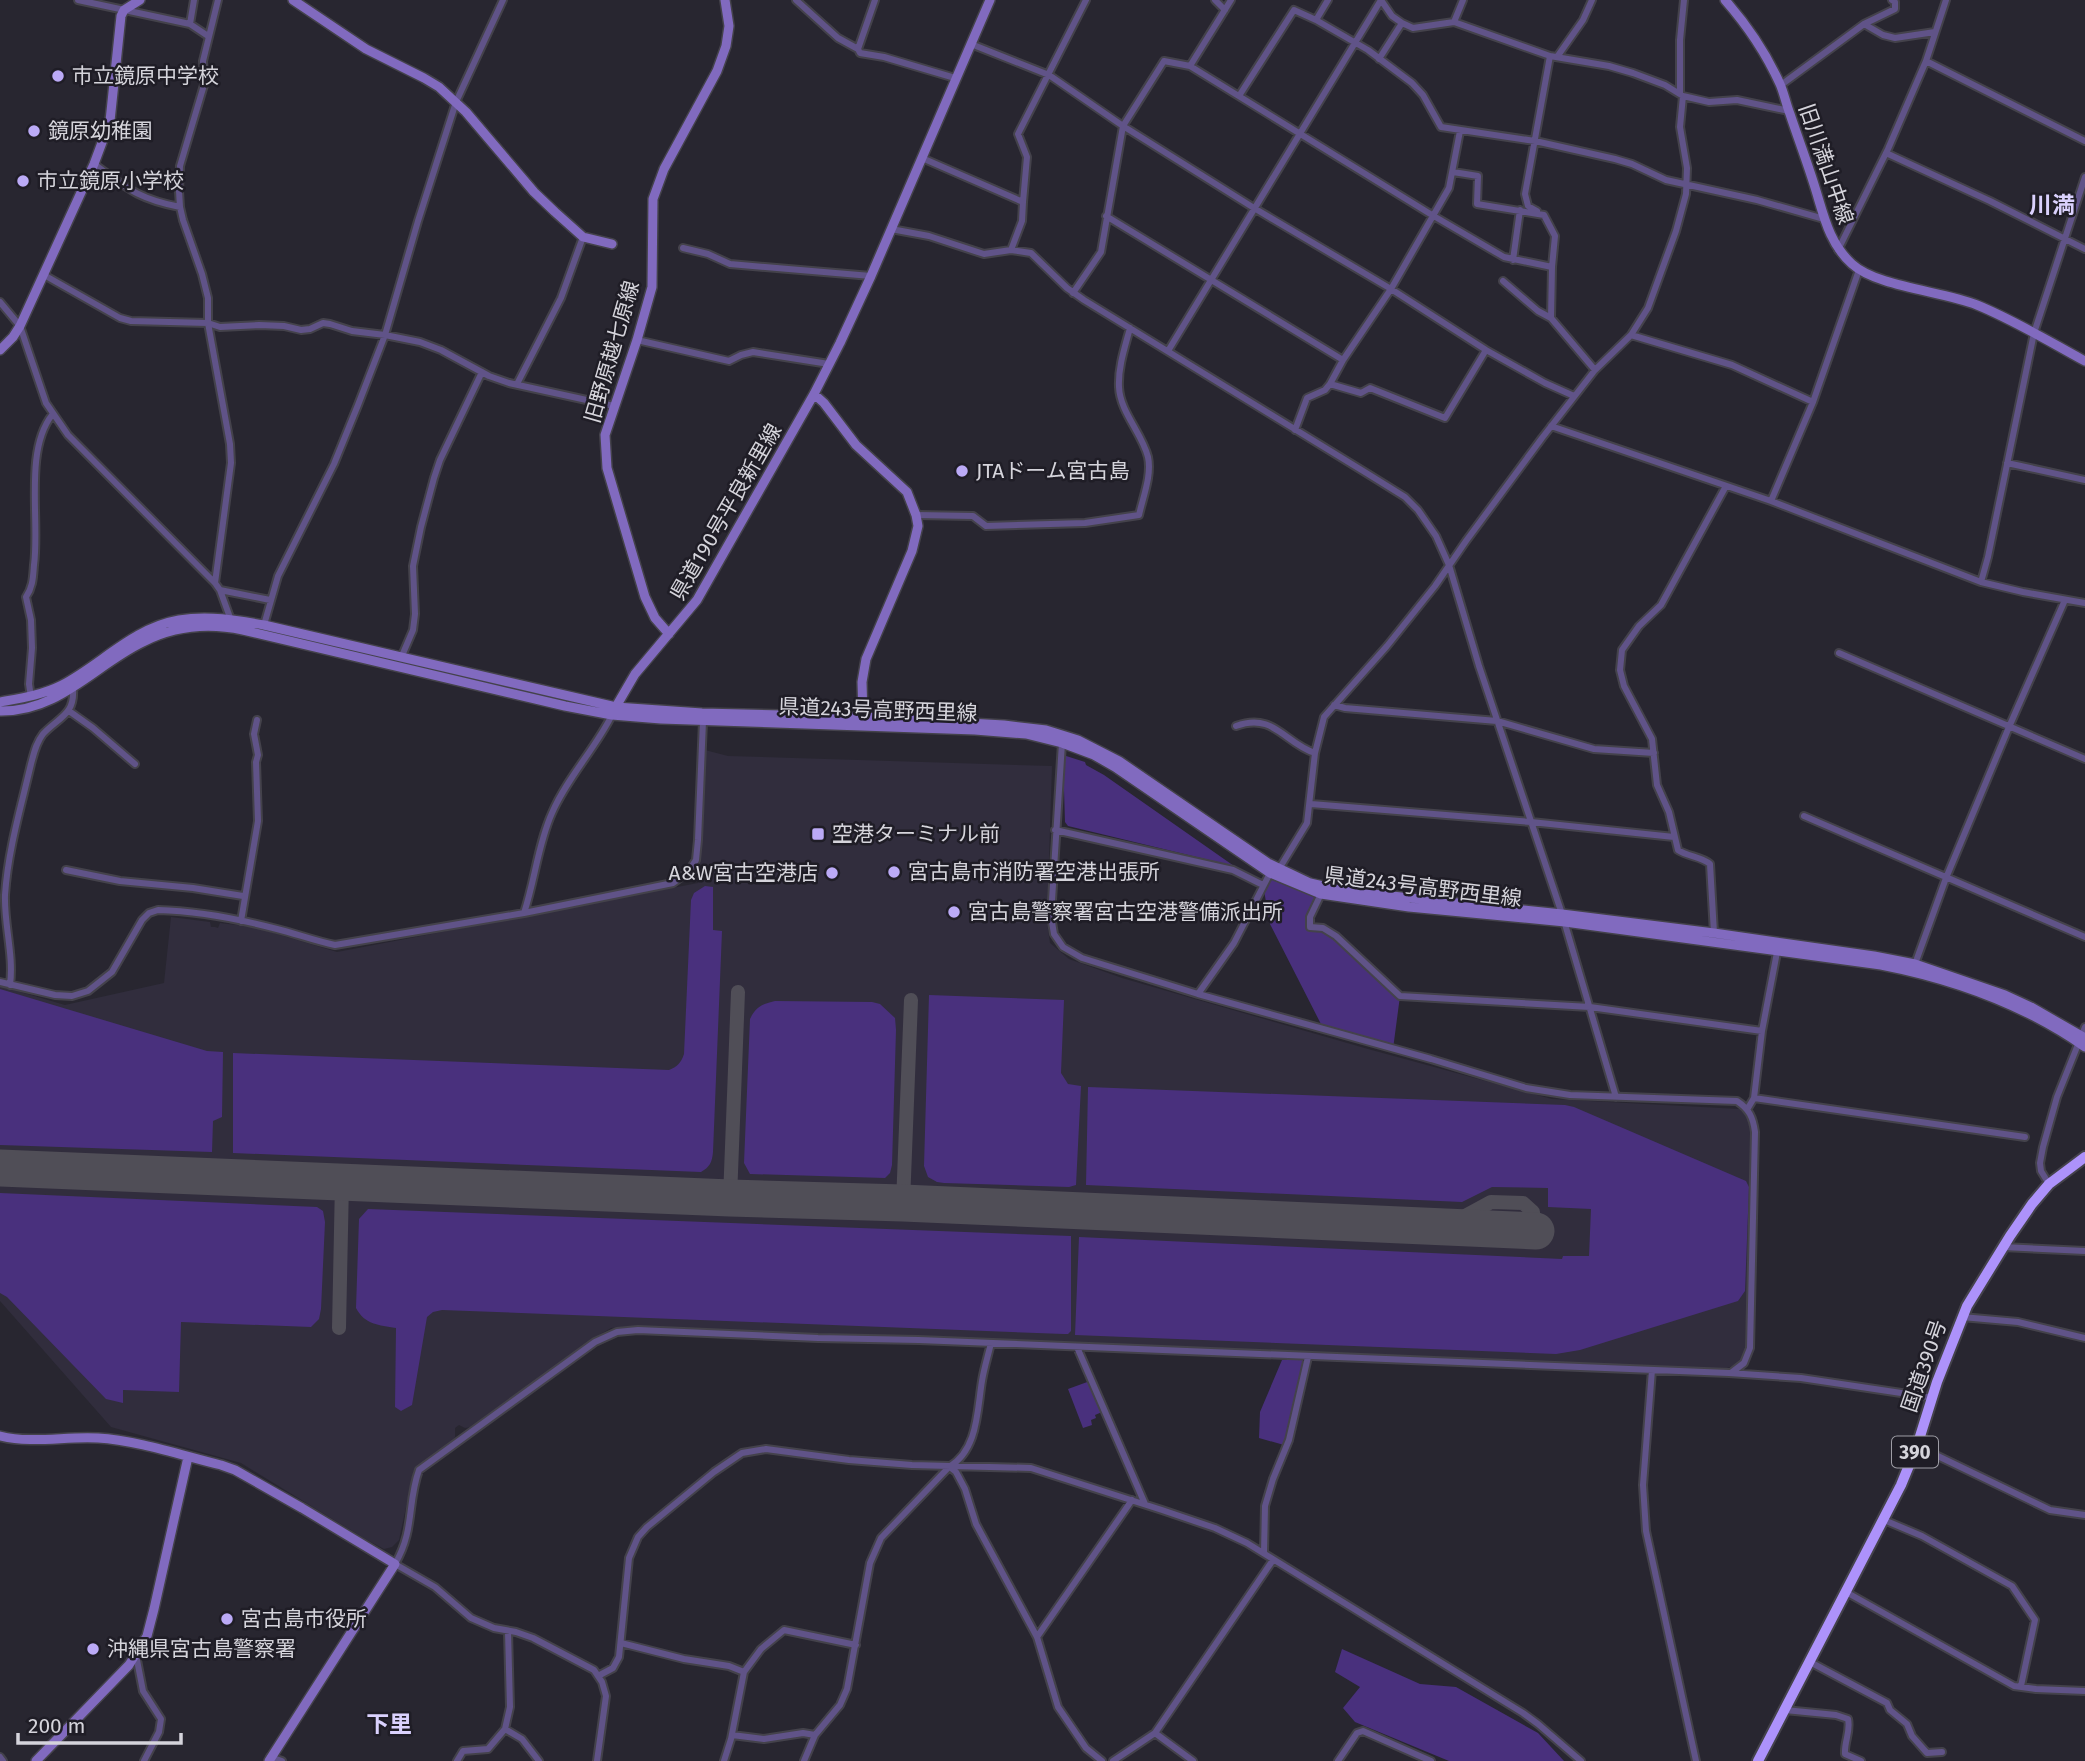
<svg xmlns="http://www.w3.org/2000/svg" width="2085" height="1761" font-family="'Fira Sans','Noto Sans JP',sans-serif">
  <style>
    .built { fill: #312d3d }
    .green { fill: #49307d }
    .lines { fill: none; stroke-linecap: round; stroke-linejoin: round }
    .taxiway { stroke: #504e57; stroke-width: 14 }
    .runway { stroke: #504e57; stroke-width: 37 }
    .street-casing { stroke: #44424b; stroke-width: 10 }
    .secondary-casing { stroke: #44424b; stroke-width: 12 }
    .highway-casing { stroke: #44424b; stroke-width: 14 }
    .street { stroke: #605388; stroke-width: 6 }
    .secondary { stroke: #816abf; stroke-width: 9 }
    .highway { stroke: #ad92fb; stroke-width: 10 }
    .poi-dot { fill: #bbaaf6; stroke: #1f1d26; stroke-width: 2.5 }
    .labels { text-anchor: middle; stroke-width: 5; stroke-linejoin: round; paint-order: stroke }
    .shield { fill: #1f1d26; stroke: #9e9da5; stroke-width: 2 }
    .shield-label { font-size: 19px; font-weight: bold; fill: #d5d4db }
    .poi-label { font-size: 21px; fill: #d5d4db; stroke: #1f1d26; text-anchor: start }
    .street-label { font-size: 21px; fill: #d5d4db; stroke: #1f1d26 }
    .neighbourhood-label { font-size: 23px; font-weight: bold; fill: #dad1fd; stroke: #1f1d26 }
  </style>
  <rect width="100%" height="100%" fill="#282630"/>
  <path class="built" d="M705,750L728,756L1052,766L1047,922L1050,943L1069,959L1122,978L1368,1049L1552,1099L1739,1109L1747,1115L1752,1124L1753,1141L1745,1348L1743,1357L1738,1364L1722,1370L632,1326L611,1328L594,1338L472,1427L465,1428L459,1425L455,1428V1437L452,1443L414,1470L399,1540L392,1547L384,1549L365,1539L241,1463L111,1427L0,1301V986L65,1005L164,983L171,917L210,922L211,927H215L218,928L220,923L254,927L337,952L698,883Z"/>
  <path class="green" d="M1063,755L1085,762L1086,765L1104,775L1234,866L1068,826L1065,822Z
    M1270,873L1321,894L1310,917V927L1323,928L1400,996L1393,1049L1324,1030L1270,924L1263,885Z
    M705,886L713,887V930L722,931L713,1152C712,1162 710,1167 701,1172L233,1153V1053L669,1070C677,1067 681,1063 684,1054L691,900L694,893Z
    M0,989L207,1051L223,1052L222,1117L213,1121L212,1152L0,1145Z
    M929,995L1064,1000L1061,1073L1068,1084L1081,1086L1076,1185L1069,1187L944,1183L937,1182L928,1177L924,1166Z
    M775,1001L872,1002L880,1004L895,1018L896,1030L892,1165L890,1173L885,1178L750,1174L744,1163L750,1019C756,1007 762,1004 775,1001Z
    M1088,1087L1565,1105L1574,1107L1746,1181L1749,1187L1745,1291L1738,1301L1580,1350L1556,1354L1075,1335L1079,1237L1562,1259L1563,1256H1589L1591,1209L1548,1207V1188L1492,1187L1462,1202L1086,1185Z
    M0,1193L317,1207L323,1211L325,1222L321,1309L319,1319L311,1327L181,1322L179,1392L123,1390V1403L106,1399L7,1297L0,1293Z
    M368,1209L1071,1236V1331L1068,1334H1064L442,1310L433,1312L427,1317L412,1405L401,1411L395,1407L396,1328C379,1325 365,1325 356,1308L359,1219Z
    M1282,1360H1303L1295,1407L1284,1445L1259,1438L1260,1412Z
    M1090,1381L1102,1412L1095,1415L1096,1418L1091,1420L1092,1425L1083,1428L1068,1389Z
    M1342,1649L1420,1684L1456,1687L1538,1733L1564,1761H1449L1355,1722L1343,1708L1360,1687L1335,1672Z"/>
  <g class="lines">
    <path class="taxiway" d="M0,1157L16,1169
      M730,1198L738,992
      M903,1203L911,1000
      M1445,1227L1491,1202L1523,1203L1533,1212V1224L1521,1230
      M339,1328L342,1182"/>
    <path class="runway" d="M0,1168L730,1198L903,1203L1536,1231"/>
    <defs>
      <path id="street" d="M78,0L190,24L208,36
        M796,0L838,38L858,49L860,53L884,57L955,78
        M1215,0L1225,10
        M1328,0L1316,20L1368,50L1412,83L1423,95L1441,127L1535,141L1615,159L1632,164L1666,180L1757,200L1824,219
        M1381,0L1392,16L1402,23L1413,28L1454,22L1550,56L1609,66L1633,73L1665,85L1683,96L1709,102L1737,100L1789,111
        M1454,22L1463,0
        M190,24L194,0
        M1864,24L1883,35L1895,38L1935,32
        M971,44L1049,75L1123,126L1254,208L1391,289L1486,350L1545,383L1574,396
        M858,49L875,0
        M1557,57L1583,20L1592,0
        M1379,59L1402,23
        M1926,61L2085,141
        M1190,66L1231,0
        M1781,85L1864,24L1895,9V2L1892,0
        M1680,94V40L1684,0
        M1239,96L1294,10L1316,20
        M1886,153L1990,201L2085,249
        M922,158L1023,202L1022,221L1011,250
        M94,164C127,188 138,199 180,207
        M1453,172L1478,176L1477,204L1544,215L1555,236L1552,267L1551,318
        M1023,202L1027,157L1018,134L1086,0
        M1537,211L1528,206L1525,194L1550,56
        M1106,216L1343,360
        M891,229L929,236L984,254L1011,250L1031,253L1067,288L1084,300L1368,474L1405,497L1418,510L1436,536L1449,565L1479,666L1562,914L1616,1097
        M683,248L708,254L730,264L871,276
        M1838,250L1888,149L1926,61L1946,0
        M1513,260L1520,210
        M44,275L120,318L131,321L208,323L220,327L259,325L284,326L301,330L310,329L323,323L330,324L352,331L385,335L420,342L441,350L489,376L509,383L614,406
        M1503,281L1538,311L1551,318L1595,370
        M1073,293L1101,252L1123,126L1164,61L1190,66L1432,215L1504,257L1552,267
        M0,302L20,326L46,403L68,435L215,583L220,590L232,623
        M1631,335L1732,365L1813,402
        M637,340L729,361L741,355L753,352L829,364
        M1168,351L1381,0
        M517,384L561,298L583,237
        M1330,384L1361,393L1370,388L1445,418L1486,350
        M1551,426L1771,501L1981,582L2023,592L2085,603
        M1295,430L1307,398L1325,390L1330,384L1343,360L1391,289L1449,188L1460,131
        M2007,463L2085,480
        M1771,501L1813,402L1859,270
        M916,515L973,516L986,526L1085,523L1139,515C1143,497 1152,475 1148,457C1142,433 1120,412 1119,387C1118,367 1125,347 1130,328
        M1981,582L1988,557L2034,333L2085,177
        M215,583L231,463L230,444L208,323V298L202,274L183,220L180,207L179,191L180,166L204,85L203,61L218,0
        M220,590L270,600
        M264,625L278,576L334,464L358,405L385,335L418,221L456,102L503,0
        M1839,653L2085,759
        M401,658L413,630L415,614L413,566L421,527L434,478L440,460L482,372
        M31,697L29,684L32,648L31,620L26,597C33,587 33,577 34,565C40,521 24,451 52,415
        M1334,705L1345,708L1497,721L1594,749L1654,753
        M69,711L93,728L135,764
        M1236,726C1274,712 1284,743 1315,753
        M1062,743L1051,916L1054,934L1063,947L1082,958L1198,994L1431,1059L1526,1088L1570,1095L1737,1101C1749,1109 1753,1117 1755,1132L1750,1348L1744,1363L1731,1373
        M1311,804L1531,822L1674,837
        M1804,816L2085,937
        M1055,830L1233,870L1263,885
        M66,870L120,881L193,888L243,896
        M1321,894L1310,917V927L1323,928L1336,936L1400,996L1590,1007L1762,1031
        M524,913C535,880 538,844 552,813C567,778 595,749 612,715
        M241,921L258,821L256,762L258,755L254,734L257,720
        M1714,933L1710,864C1701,856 1688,857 1678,850L1669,812L1657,785L1652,739L1624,686L1620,670L1622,650L1639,626L1661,605L1726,486
        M1915,964L1946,878L2009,727L2065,600
        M0,982L55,995L72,996L88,991L112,972L142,920L149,913L158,910C198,911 239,919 277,929C297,934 315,941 335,945L524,913L673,883L688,872L696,860L698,840L703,721
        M10,985C14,955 4,925 5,895C8,850 21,807 31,764C34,753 36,743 43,734C59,717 75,715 73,688
        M1198,994L1234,943L1270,873L1279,869L1307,823L1315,753L1324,717L1387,646L1435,586L1466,541L1542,438L1595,370L1631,335L1648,308L1676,231L1686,194L1687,168L1680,127L1683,96
        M1754,1098L2025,1137
        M1748,1108L1754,1098L1762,1031L1778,947
        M2049,1184L2041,1171L2040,1163L2043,1147L2057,1097L2085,1027
        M2003,1247L2085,1251
        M1962,1317L2018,1322L2085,1338
        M1077,1347L1145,1504
        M1652,1370L1643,1485L1646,1531L1696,1761
        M1917,1446L2050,1510L2085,1515
        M951,1468L956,1472L965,1489L976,1524L1037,1637L1058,1707L1086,1748L1102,1761
        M1884,1520L1922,1536L2012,1586L2035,1620L2021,1686
        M1264,1553L1265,1506L1273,1479L1289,1440L1308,1357
        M1846,1592L2014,1686L2036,1689L2085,1691
        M1037,1637L1132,1500
        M621,1643L684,1659L729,1666L744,1672
        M136,1655L143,1691L161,1719L159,1732L144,1761
        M1810,1662L1887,1703L1890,1710L1907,1724L1912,1736L1927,1753L1942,1752
        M598,1676L613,1668L619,1657L629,1558L638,1537L647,1527L714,1472L742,1453L766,1449L849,1460L912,1465L1031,1468L1162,1510L1215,1528L1247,1543L1523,1713L1538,1724L1581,1761
        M1785,1710L1836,1715L1848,1719C1851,1731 1844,1742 1845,1754L1861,1761
        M505,1729L522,1739L539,1761
        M1155,1733L1193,1761
        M732,1735L764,1739L803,1733L815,1735
        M0,1757L3,1761
        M270,1757L282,1761
        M457,1761L463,1751L488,1749L505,1729L510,1707L508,1631
        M597,1761L606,1696L602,1682L594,1670L533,1638L516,1632L494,1628L471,1618L435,1587L395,1564C415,1530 407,1503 419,1470L595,1342L617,1332L638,1330L818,1338L919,1340L1729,1373L1801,1378L1928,1397L1933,1395
        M724,1761L731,1739L744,1672L761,1649L784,1630L856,1645
        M804,1761L815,1735L840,1705L847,1689L870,1563L881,1538L949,1467C978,1450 977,1411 982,1381C984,1368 988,1356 991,1343
        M1113,1761L1155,1733L1273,1560
        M1338,1761L1357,1733L1363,1731L1431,1761"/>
      <path id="secondary" d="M293,0L366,49L424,78L439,87L466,112L534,192L555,212L583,237L612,244
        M1725,0C1747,25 1766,53 1780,84C1784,93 1786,104 1790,114C1799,141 1809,167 1817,194C1825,221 1831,245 1852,264C1877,287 1943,291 1977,305C2014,320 2050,342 2085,361
        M0,350L13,337L20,326L94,164L110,121L121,16L124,10L140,0
        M814,394L824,403L856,445L907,492L916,515L918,526L912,551L866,659L862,682L863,717
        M669,634L655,618L645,597L607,468L605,435L637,340L652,287L653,199L664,169L717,71L726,46L729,26L725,0
        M0,702C22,698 42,695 62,685C102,664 133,628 179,620C208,615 236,620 264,625L616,707L702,713L863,717L1004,725L1046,730L1078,740L1119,761L1268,863L1310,883L1345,891L1562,914L1714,933L1874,956L1915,964L2005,995L2031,1007L2085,1038
        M614,710L635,674L697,600L814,394L840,343L871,276L990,0
        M0,711C59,712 95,665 143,642C174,626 209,623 243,630L565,706L612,715L661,719L975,730L1026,734L1062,743L1094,755L1115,767L1270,873L1321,894L1409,907L1565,922L1881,965C1953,979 2025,1005 2085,1047
        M0,1436C33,1444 65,1436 98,1438C136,1440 184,1456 221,1465L235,1470L302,1508L395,1564L269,1761
        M36,1761L129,1665L147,1636L154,1609L188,1457"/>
      <path id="highway" d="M1758,1761L1901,1485L1917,1446L1937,1382L1967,1306L2010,1236L2032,1204L2049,1184L2085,1157"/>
    </defs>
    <use href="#street" class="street-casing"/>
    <use href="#secondary" class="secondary-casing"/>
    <use href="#highway" class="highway-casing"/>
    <use href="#street" class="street"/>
    <use href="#secondary" class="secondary"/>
    <use href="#highway" class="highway"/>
  </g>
  <g class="poi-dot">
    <circle cx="58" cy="76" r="7"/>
    <circle cx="34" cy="131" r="7"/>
    <circle cx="23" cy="181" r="7"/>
    <circle cx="962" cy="471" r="7"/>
    <rect x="811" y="827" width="14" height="14" rx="3.5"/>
    <circle cx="894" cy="872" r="7"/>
    <circle cx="832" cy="873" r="7"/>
    <circle cx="954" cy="912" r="7"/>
    <circle cx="227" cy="1619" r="7"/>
    <circle cx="93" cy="1649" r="7"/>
  </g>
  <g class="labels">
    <rect class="shield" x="1892" y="1436.5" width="46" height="31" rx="5"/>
    <g class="shield-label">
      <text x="1915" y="1459">390</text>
    </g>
    <g class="poi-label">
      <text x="72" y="83">市立鏡原中学校</text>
      <text x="48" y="138">鏡原幼稚園</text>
      <text x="37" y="188">市立鏡原小学校</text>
      <text x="976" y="478">JTAドーム宮古島</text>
      <text x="832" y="841">空港ターミナル前</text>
      <text x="908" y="879">宮古島市消防署空港出張所</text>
      <text x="818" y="880" text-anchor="end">A&amp;W宮古空港店</text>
      <text x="968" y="919">宮古島警察署宮古空港警備派出所</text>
      <text x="241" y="1626">宮古島市役所</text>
      <text x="107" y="1656">沖縄県宮古島警察署</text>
    </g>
    <g class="street-label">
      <text transform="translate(1826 164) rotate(71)" y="7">旧川満山中線</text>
      <text transform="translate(612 352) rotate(-74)" y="7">旧野原越七原線</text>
      <text transform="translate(726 512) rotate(-60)" y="7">県道190号平良新里線</text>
      <text transform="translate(878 710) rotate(2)" y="7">県道243号高野西里線</text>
      <text transform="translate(1423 887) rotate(7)" y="7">県道243号高野西里線</text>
      <text transform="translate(1924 1366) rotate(-71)" y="7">国道390号</text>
    </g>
    <g class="neighbourhood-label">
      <text x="2052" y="213">川満</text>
      <text x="389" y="1732">下里</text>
    </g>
  </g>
  <path d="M18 1733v10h163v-10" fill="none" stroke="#d5d4db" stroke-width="3.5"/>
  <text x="28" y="1733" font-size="21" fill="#d5d4db" stroke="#1f1d26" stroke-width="5" paint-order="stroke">200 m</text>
</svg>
